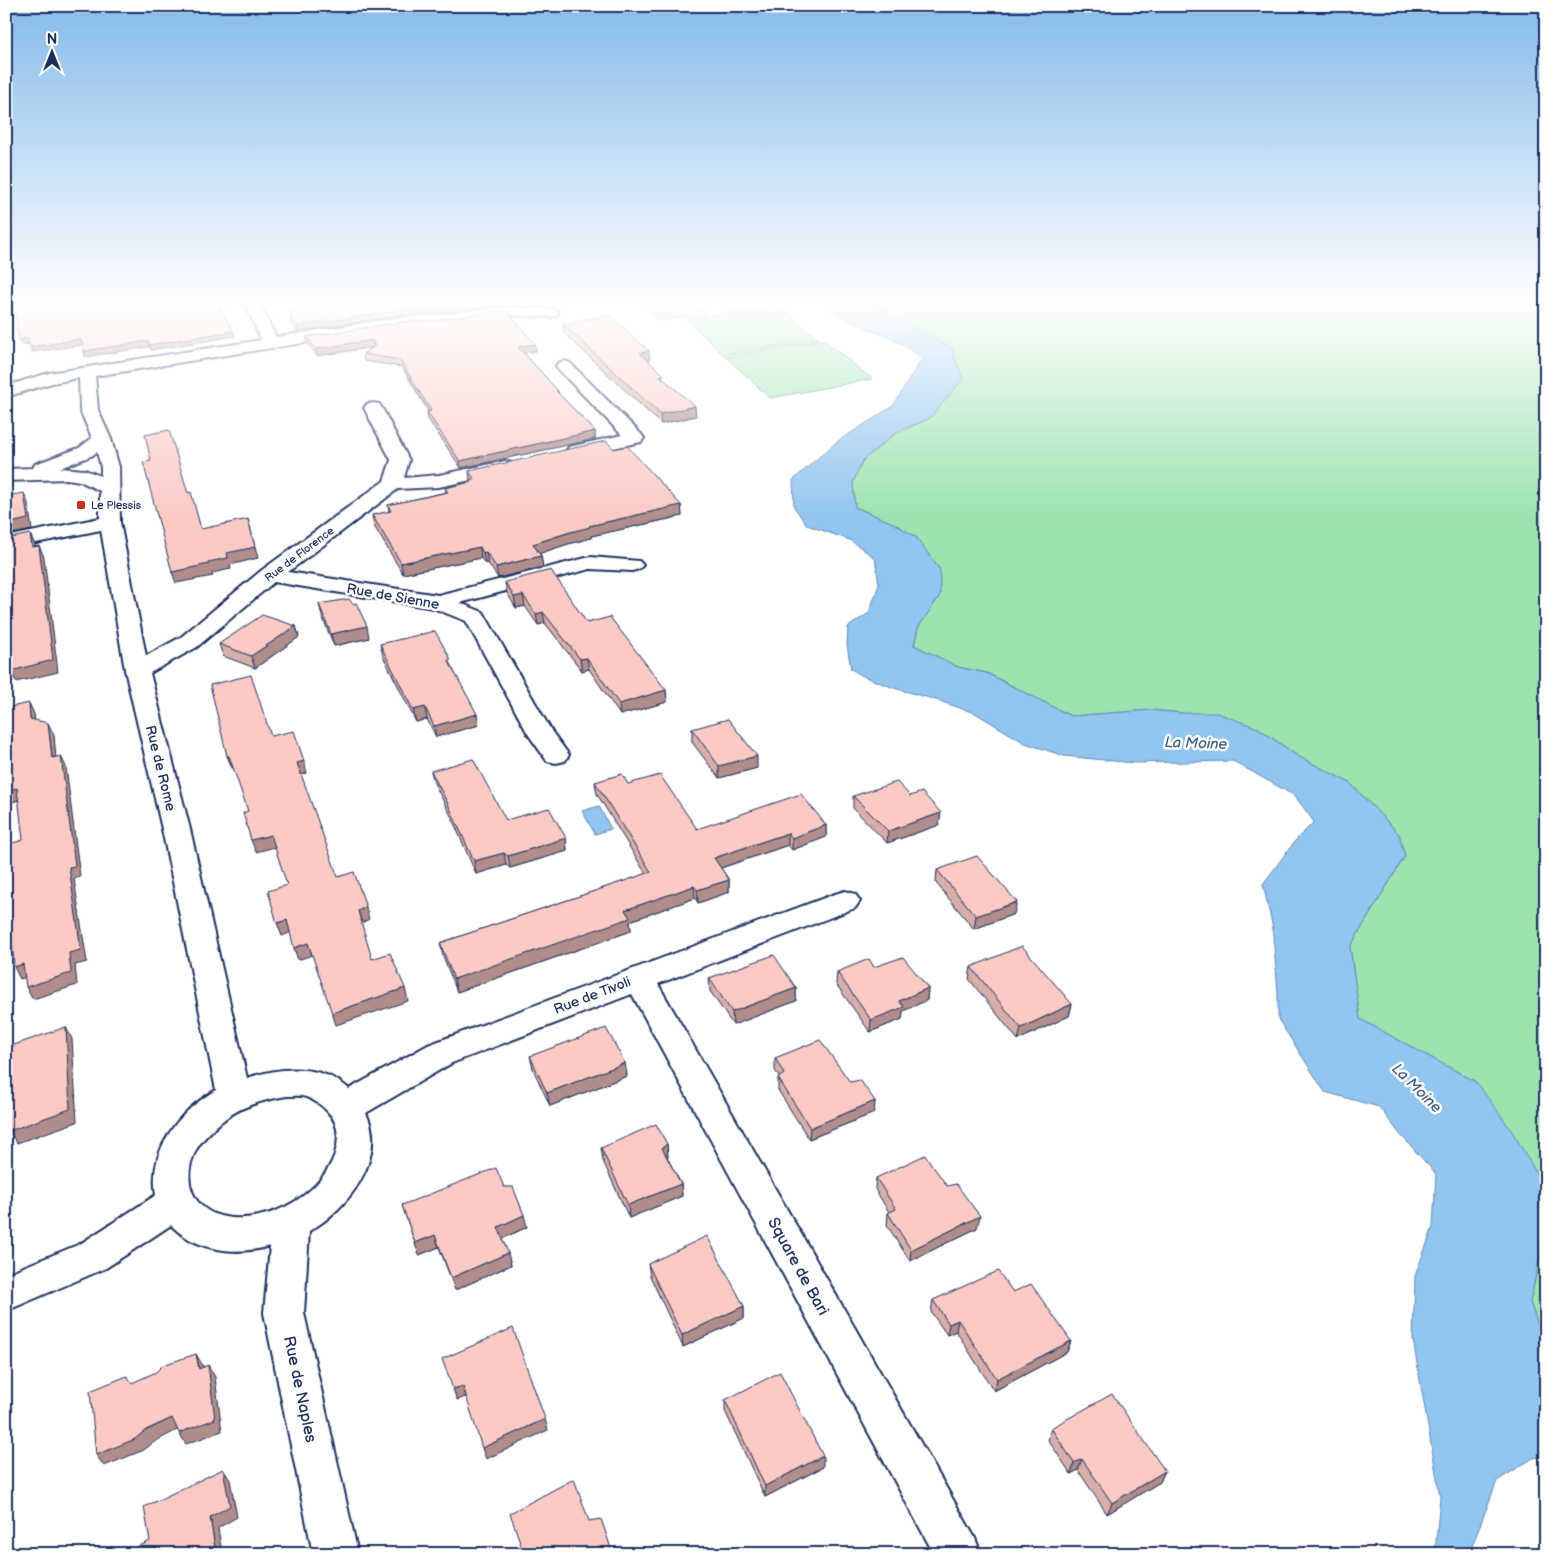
<svg xmlns="http://www.w3.org/2000/svg" width="1552" height="1560" font-family="'Balsamiq Sans',sans-serif">
  <style>
    .green { fill: #9de3b0; stroke: #5c8987 }
    .water { fill: #92c5ef; stroke: #6289b5 }
    .lines { fill: none; stroke-linecap: round; stroke-linejoin: round }
    .minor-casing { stroke: #1b2f5e; stroke-width: 4 }
    .minor { fill: #fff; fill-rule: evenodd }
    .wall { fill: #d8aea9; stroke: #1b2f5e }
    .shaded-wall { fill: #b08d8a; stroke: #1b2f5e }
    .building { fill: #fbcac5; stroke: #1b2f5e }
    .poi-dot { fill: #c8321e; stroke: #fff; stroke-width: 2 }
    .labels { text-anchor: middle; stroke-width: 5; stroke-linejoin: round; paint-order: stroke }
    .far-poi-label { font-size: 11px; fill: #1b2f5e; stroke: #fff; text-anchor: start }
    .far-street-label { font-size: 11px; fill: #1b2f5e; stroke: #fff }
    .street-label { font-size: 14px; fill: #1b2f5e; stroke: #fff }
    .water-label { font-size: 15px; font-style: italic; fill: #3f5c8a; stroke: #fff }
    .near-street-label { font-size: 16px; fill: #1b2f5e; stroke: #fff }
  </style>
  <rect width="100%" height="100%" fill="#fff"/>
  <filter id="ink" filterUnits="userSpaceOnUse"><feTurbulence type="fractalNoise" baseFrequency=".02" numOctaves="2"/><feDisplacementMap in="SourceGraphic" scale="10" xChannelSelector="R" yChannelSelector="G"/><feConvolveMatrix kernelMatrix="1 2 1 2 8 2 1 2 1" color-interpolation-filters="sRGB"/></filter>
  <g filter="url(#ink)">
    <path class="green" d="M639,301H692L706,314L659,321Z
      M866,301H1546V1190L1476,1082L1360,1019L1350,947L1405,856L1399,834L1350,783L1296,755L1258,728L1181,713L1152,710L1071,716L987,673L958,667L914,645L918,628L940,595L917,538L895,524L855,507L853,482L863,460L896,433L930,418L937,409L952,349Z
      M778,305L819,339L723,355L687,319Z
      M824,340L872,379L770,398L726,357Z
      M1546,1214V1349L1530,1302L1541,1252Z"/>
    <path class="water" d="M822,301H866L942,343L952,349L963,379L930,418L896,433L863,460L853,482L855,507L895,524L917,538L940,570V595L918,628L914,645L958,667L986,673L1071,716L1152,710L1181,713H1217L1258,728L1296,755L1350,783L1399,834L1405,856L1350,947L1360,1019L1476,1082L1512,1131L1546,1190V1214L1541,1252L1530,1302L1546,1349V1456L1533,1458L1497,1481L1469,1554H1435L1440,1496L1413,1340L1415,1276L1433,1227L1436,1174L1400,1134L1379,1107L1325,1092L1278,1019V992L1272,924L1263,884L1295,841L1314,822L1295,796L1233,761L1134,763L1064,756L1025,743L975,713L933,699L894,688L865,677L851,669L847,645L848,627L869,613L879,584L875,558L850,540L807,525L794,507L793,480L835,443L893,406L922,358C893,334 852,328 822,301Z
      M599,806L611,829L595,834L582,811Z"/>
    <g class="lines">
      <defs>
        <path id="minor" d="M244,301H258L276,337L403,317L431,316L501,307L551,309L556,310L558,313L556,316L551,317L501,315L431,326L403,327L95,376L98,410L111,439L119,467L120,522L146,656L181,637L262,570L384,481L391,460L364,408L367,404L373,403L379,404L382,408L409,460L404,478L439,475L505,461L512,463L514,467L512,471L439,487L398,489L288,572L438,595L590,557L639,561L643,565L639,569L632,571L590,569L460,603L483,612L486,617L552,732L569,755L565,761L556,763L547,761L528,734L466,621L433,608L274,582L197,647L150,673L190,829L247,1078C280,1067 321,1063 349,1089L428,1045L835,894L845,891L855,894L860,901L855,908L658,984L975,1538L981,1554H934L632,994L452,1063L366,1113C388,1158 347,1210 309,1231L304,1313L358,1554H313L264,1313L270,1246C237,1256 196,1251 171,1225L106,1268L6,1311V1274L80,1244L156,1195C148,1150 179,1111 216,1090L162,829L125,670L101,530L6,549V537L100,518V491L80,481L67,479L6,481V469L33,468L35,464L79,448L92,438L80,410L79,378L52,383L6,397V386L49,373L261,340ZM97,452L101,467V476L85,470L60,468L91,456ZM287,1096C293,1096 300,1095 306,1097C314,1100 322,1105 328,1112C337,1121 339,1133 337,1146C328,1192 270,1225 225,1217C192,1211 181,1179 196,1150C202,1139 212,1130 221,1122C240,1106 263,1100 287,1096Z
          M564,361L570,363L641,434L644,438L641,442L575,456L569,455L566,451L569,447L622,435L558,369L556,366L558,363Z"/>
      </defs>
      <use href="#minor" class="minor-casing"/>
      <use href="#minor" class="minor"/>
    </g>
    <path class="wall" d="M340,301H496L497,306L431,314L403,315L298,332L291,323L290,317L292,316L289,309Z
      M563,324L650,360H648L696,416L661,424L564,333Z
      M306,337L535,344L536,351L524,353L558,391L559,394L595,431V439L461,468L428,419L427,412L428,411L402,367L364,361L363,354L373,347L317,356L308,344Z
      M614,449L681,505L682,516L591,536V538L568,544L540,553L541,556L543,567L498,578L488,563L485,564L481,558L403,574L374,526L372,515L389,512L388,505L446,492L445,488L470,482L469,471Z
      M505,582L587,623L666,690L667,702L620,715L589,669L582,671L545,623L538,625L525,606L516,608L507,593Z
      M319,604L369,638L334,646L322,616Z
      M296,626L299,637L255,668L223,656L219,644Z
      M380,644L452,668L479,725L436,737L427,719L416,722L383,656Z
      M692,729L757,768L719,778L692,742Z
      M431,771L506,820L566,838L567,851L510,868L506,865L476,874L451,816L434,783Z
      M595,782L628,784L697,829L826,825V837L792,850L788,845L721,868L729,880V892L698,903L695,898L630,921L631,931L457,992L443,956L440,943L646,874L597,794Z
      M853,796H910L939,825L887,843L853,808Z
      M937,870L1014,914L974,929L936,883Z
      M874,967L928,988L927,1000L903,1011L902,1019L870,1032L836,984L837,972Z
      M971,967L1072,1004L1069,1016L1018,1040L969,979Z
      M709,978L796,988V1001L733,1025L710,991Z
      M530,1056L625,1063L627,1076L550,1106L533,1069Z
      M775,1058L850,1082L875,1101L874,1113L809,1139L778,1090V1078L779,1077L775,1070Z
      M667,1144L668,1157H667L681,1184L682,1196L629,1218L603,1161L601,1148Z
      M876,1178L947,1186L977,1228L910,1261L887,1225L888,1213L889,1212L875,1189Z
      M504,1187L527,1227L502,1239L511,1265L455,1290L439,1247L419,1255L402,1205Z
      M648,1264L744,1306V1318L683,1347L650,1276Z
      M1013,1292L1071,1341L1067,1352L994,1391L956,1331L947,1335L931,1312L933,1300Z
      M725,1400L823,1467L765,1497L725,1411Z
      M1051,1428L1165,1471L1160,1482L1107,1514L1078,1470L1071,1474L1048,1440Z"/>
    <path class="shaded-wall" d="M488,301H496L497,306L431,314L430,309Z
      M402,310L403,315L298,332L297,326Z
      M233,331L235,336L151,350L149,345Z
      M28,338L30,344L21,345L19,340Z
      M81,339L83,345L32,352L30,347Z
      M372,340L373,347L317,356L316,349Z
      M148,341L149,347L85,357L84,351Z
      M535,344L536,351L519,354L518,347Z
      M649,351L650,360L641,362L640,353Z
      M695,406L696,416L661,424L660,414Z
      M595,431V439L461,468L460,461Z
      M24,493L28,503L32,530L6,535V524Z
      M681,505L682,516L591,536V538L568,544L535,555L533,544L589,526Z
      M248,519L258,558L230,565L231,569L212,573L213,576L176,583L172,572L208,562L227,553Z
      M30,534L35,545L37,558L32,547Z
      M39,546L44,557L58,672L16,682L11,671Z
      M480,547L481,558L403,574L401,563Z
      M486,552L488,563L485,564L483,553Z
      M541,556L543,567L498,578L496,567Z
      M523,595L525,606L516,608L514,597Z
      M543,612L545,623L538,625L536,614Z
      M296,626L299,637L255,668L251,656Z
      M367,626L369,638L334,646L331,634Z
      M587,658L589,669L582,671L580,659Z
      M666,690L667,702L620,715L619,704Z
      M29,703L34,714L36,731L30,719Z
      M425,707L427,719L416,722L413,710Z
      M477,714L479,725L436,737L434,726Z
      M48,723L54,735L57,770L52,758Z
      M61,756L66,767L80,877L74,879L87,962L75,965L77,985L33,999L26,987L69,953V867Z
      M227,756H229L234,768H232Z
      M757,756V768L719,778V766Z
      M304,761L307,773L301,775L297,763Z
      M17,788L23,799L9,803L6,797V791Z
      M941,813L939,825L887,843L888,831Z
      M826,825V837L792,850V838Z
      M788,833V845L715,870L714,858Z
      M271,835L275,847L256,852L251,840Z
      M566,838L567,851L510,868L508,856Z
      M504,853L506,865L476,874L474,861Z
      M729,880V892L698,903L697,890Z
      M9,885L15,897L6,900V886Z
      M694,886L695,898L630,921L631,931L457,992L454,979L625,910Z
      M1017,902L1014,914L974,929L976,916Z
      M366,907L369,919L362,923L358,911Z
      M287,920L291,932L282,936L277,923Z
      M308,943L312,955L298,960L294,948Z
      M23,964L30,976L20,979L14,967Z
      M405,988L408,1001L336,1025L332,1013Z
      M796,988V1001L733,1025L732,1012Z
      M928,988L927,1000L903,1011L902,1019L870,1032L871,1020L899,1001Z
      M1072,1004L1069,1016L1018,1040L1021,1028Z
      M66,1027L72,1039L77,1122L17,1143L9,1131Z
      M625,1063L627,1076L550,1106L547,1093Z
      M875,1101L874,1113L809,1139L810,1128Z
      M667,1144L668,1157L663,1160L662,1148Z
      M681,1184L682,1196L629,1218L628,1205Z
      M524,1215L527,1227L501,1239L498,1227Z
      M980,1216L977,1228L910,1261L911,1250Z
      M435,1235L439,1247L419,1255L415,1243Z
      M508,1253L511,1265L455,1290L451,1278Z
      M744,1306V1318L683,1347L682,1335Z
      M958,1320L956,1331L947,1335L949,1324Z
      M1071,1341L1067,1352L994,1391L997,1379Z
      M196,1354L203,1366L206,1381L199,1369Z
      M208,1365L215,1377L222,1431L186,1444L179,1433Z
      M463,1386L466,1397L457,1400L453,1389Z
      M172,1418L179,1429L154,1442L144,1450L104,1466L96,1455Z
      M545,1419L548,1430L486,1459L482,1448Z
      M823,1456V1467L765,1497V1486Z
      M1082,1459L1078,1470L1071,1474L1074,1463Z
      M223,1469L230,1480L237,1517L218,1528L222,1554H216L210,1517Z
      M1165,1471L1160,1482L1107,1514L1112,1503Z"/>
    <path class="building" d="M31,301H217L233,331L149,345L148,341L84,351L81,339L30,347L28,338L19,340L14,307L31,304Z
      M341,301H488L430,309L402,310L297,326L290,317L293,316L289,309Z
      M506,310L535,344L518,347L558,391H556L595,431L460,461L427,412L431,411L400,360L363,354L375,346L372,340L316,349L306,337L402,322L430,321Z
      M610,315L649,351L640,353L664,375L660,376L695,406L660,414L563,324Z
      M169,430L188,493L191,492L201,529L248,519L255,547L227,553L228,558L208,562L209,564L172,572L143,462L151,461L145,435Z
      M606,441L614,449L627,446L681,505L589,526L590,527L567,533L533,544L541,556L496,567L486,552L483,553L480,547L401,563L372,515L391,511L388,505L448,492L445,488L471,482L470,480L474,479L469,471Z
      M24,493L28,519L6,524V496Z
      M30,534L32,547L39,546L53,660L11,671L6,608V539Z
      M551,570L587,623L610,617L666,690L619,704L587,658L580,659L543,612L536,614L523,595L514,597L505,582Z
      M349,599L353,604L356,603L367,626L331,634L319,604Z
      M262,615L296,626L251,656L219,644Z
      M435,631L451,660H448L477,714L434,726L425,707L413,710L380,644Z
      M251,675L271,736L294,731L304,761L297,763L338,877L354,872L366,907L358,911L372,959L390,953L405,988L332,1013L308,943L294,948L287,920L277,923L268,891L287,885L271,835L251,840L243,813L248,811L229,756H227L210,685Z
      M29,703L30,719L48,723L52,758L61,756L75,866L69,867L81,950L69,953L71,973L26,987L23,964L14,967L9,885L6,886V845L23,840L17,788L6,791V708Z
      M728,719L757,756L719,766L692,729Z
      M473,759L506,820L549,808L566,838L508,856L504,853L474,861L448,804L431,771Z
      M622,774L628,784L660,775L697,829L801,794L826,825L792,838L788,833L714,858L729,880L697,890L694,886L625,910L630,918L454,979L440,943L651,872L595,782Z
      M897,782L910,796L922,792L941,813L888,831L853,796Z
      M977,856L1017,902L976,916L937,870Z
      M1022,946L1072,1004L1021,1028L971,967Z
      M774,955L796,988L732,1012L709,978Z
      M903,957L928,988L899,1001L904,1007L871,1020L837,972L869,959L874,967Z
      M66,1027L70,1109L9,1131L6,1069L11,1067V1046Z
      M606,1028L625,1063L547,1093L530,1056Z
      M820,1040L850,1082L860,1080L875,1101L810,1128L778,1078L784,1074L775,1058Z
      M656,1124L667,1144L662,1148L681,1184L628,1205L601,1148Z
      M925,1155L947,1186L956,1184L980,1216L911,1250L888,1213L896,1209L876,1178Z
      M496,1168L504,1187H513L524,1215L498,1227L508,1253L451,1278L435,1235L415,1243L402,1205Z
      M707,1236L744,1306L682,1335L648,1264Z
      M998,1271L1013,1292L1031,1284L1071,1341L997,1379L958,1320L949,1324L933,1300Z
      M513,1328L545,1419L482,1448L463,1386L453,1389L442,1359Z
      M196,1354L199,1369L208,1365L215,1419L179,1433L172,1418L146,1430L135,1439L96,1455L90,1391L127,1376L132,1383L156,1372L163,1365Z
      M780,1372L823,1456L765,1486L725,1400Z
      M1112,1394L1165,1471L1112,1503L1082,1459L1074,1463L1051,1428Z
      M223,1469L230,1506L210,1517L216,1554H133V1549L150,1541L144,1507Z
      M574,1479L589,1521L601,1519L613,1554H524L510,1513Z"/>
  </g>
  <linearGradient id="sky" x2="0" y2="1"><stop stop-color="#85bbeb"/><stop offset="0.58" stop-color="#fff"/><stop offset="1" stop-color="#fff" stop-opacity="0"/></linearGradient>
  <rect width="1552" height="519" fill="url(#sky)"/>
  <rect class="poi-dot" x="76" y="500" width="10" height="10" rx="2.5"/>
  <g class="labels">
    <g class="far-poi-label">
      <text x="91" y="509">Le Plessis</text>
    </g>
    <g class="far-street-label">
      <text transform="translate(299 554) rotate(-37)" y="4">Rue de Florence</text>
    </g>
    <g class="street-label">
      <text transform="translate(393 596) rotate(10)" y="5">Rue de Sienne</text>
      <text transform="translate(161 768) rotate(76)" y="5">Rue de Rome</text>
      <text transform="translate(592 995) rotate(-21)" y="5">Rue de Tivoli</text>
    </g>
    <g class="water-label">
      <text transform="translate(1196 743) rotate(2)" y="5">La Moine</text>
      <text transform="translate(1417 1088) rotate(45)" y="5">La Moine</text>
    </g>
    <g class="near-street-label">
      <text transform="translate(799 1266) rotate(61)" y="6">Square de Bari</text>
      <text transform="translate(301 1389) rotate(78)" y="6">Rue de Naples</text>
    </g>
  </g>
  <rect width="1552" height="1560" fill="none" stroke="#fff" stroke-width="25"/>
  <rect x="12" y="12" width="1527" height="1535" fill="none" stroke="#1b2f5e" stroke-width="2" filter="url(#ink)"/>
  <g transform="translate(52 52)" stroke="#ffffff" stroke-width="4" paint-order="stroke">
  <path d="M0-4L9 19L0 12L-9 19Z" fill="#1b2f5e"/>
  <text y="-8" font-size="14" font-weight="bold" text-anchor="middle" fill="#1b2f5e">N</text>
  </g>
</svg>
